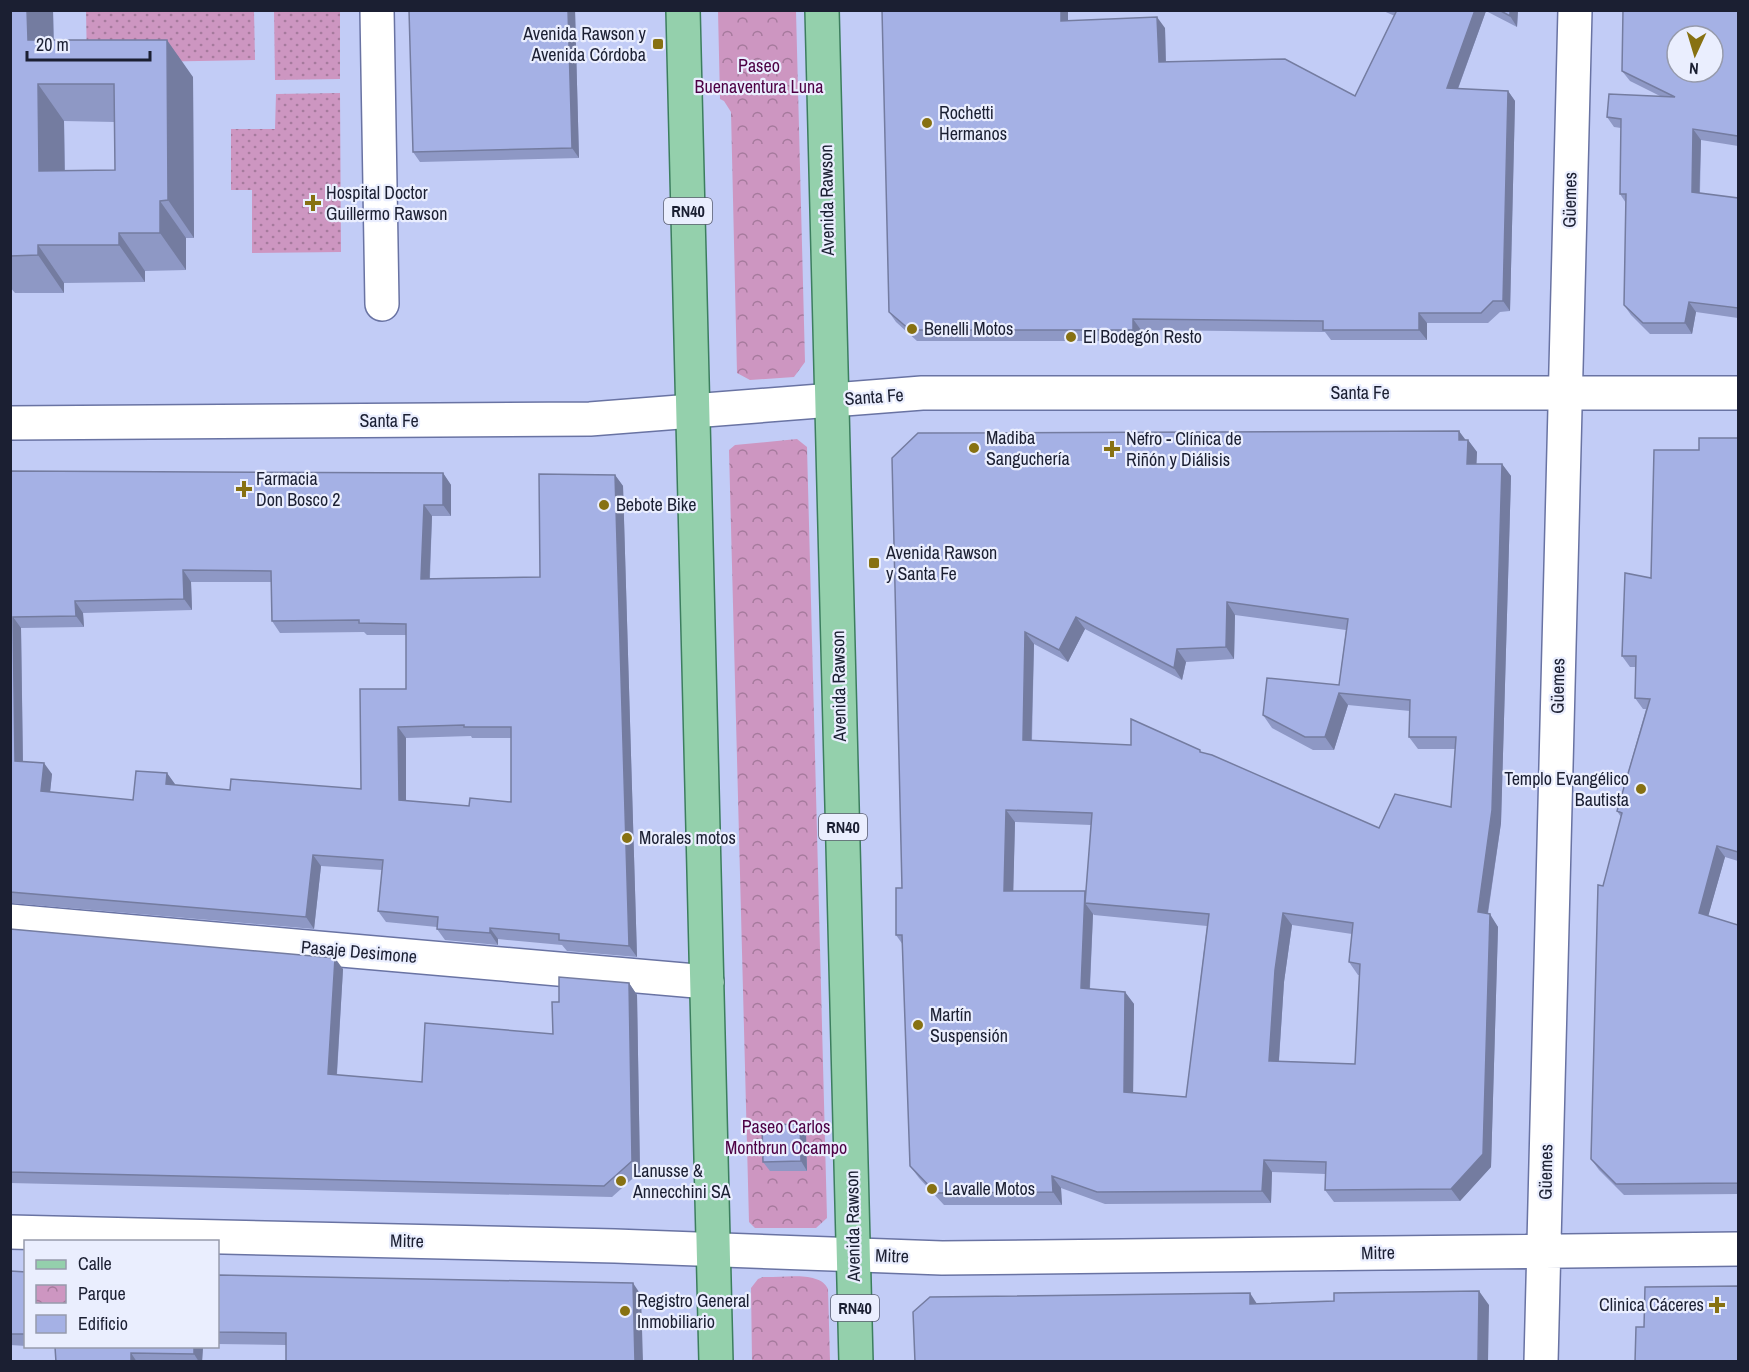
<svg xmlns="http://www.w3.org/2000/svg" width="1749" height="1372" font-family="'Archivo Narrow',sans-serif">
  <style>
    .grass { fill: url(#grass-dots) }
    .park { fill: url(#park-crowns) }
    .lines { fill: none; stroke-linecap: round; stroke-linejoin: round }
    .minor-casing { stroke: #6973a3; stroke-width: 36 }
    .major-casing { stroke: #3c7e5e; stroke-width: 36 }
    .minor { stroke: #fff; stroke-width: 33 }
    .major { stroke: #94d0ac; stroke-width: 33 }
    .wall { fill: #8e98c5; fill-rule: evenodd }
    .shaded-wall { fill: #747ca0 }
    .building { fill: #a5b1e5; stroke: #747ca0; stroke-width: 1.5; fill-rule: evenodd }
    .poi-dot { fill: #877112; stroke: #eaeefe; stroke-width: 2 }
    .labels { text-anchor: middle; stroke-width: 4.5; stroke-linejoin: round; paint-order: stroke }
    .shield { fill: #eaeefe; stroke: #595d6f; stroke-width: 1.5 }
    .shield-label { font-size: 16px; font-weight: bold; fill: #1b1f32 }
    .poi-label { font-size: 18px; fill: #1b1f32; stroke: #eaeefe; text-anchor: start }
    .park-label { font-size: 18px; fill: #4d0044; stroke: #eaeefe }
    .street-label { font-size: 18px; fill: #1b1f32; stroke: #eaeefe }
  </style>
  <defs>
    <pattern id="grass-dots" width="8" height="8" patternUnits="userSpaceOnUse" patternTransform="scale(1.5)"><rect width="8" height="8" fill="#cd96c1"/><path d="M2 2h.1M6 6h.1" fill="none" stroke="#a67a9d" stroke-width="1.8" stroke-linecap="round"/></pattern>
    <pattern id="park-crowns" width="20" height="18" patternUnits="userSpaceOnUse" patternTransform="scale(1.5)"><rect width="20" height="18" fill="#cd96c1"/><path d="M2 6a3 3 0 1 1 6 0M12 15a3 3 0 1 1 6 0" fill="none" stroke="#a67a9d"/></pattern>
  </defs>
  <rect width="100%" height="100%" fill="#c2ccf6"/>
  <path class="grass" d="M86,11H254L255,60L87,63Z
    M274,11H340V79L275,80Z
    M340,93L341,252L252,253V190H231V129H275L276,94Z"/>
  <path class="park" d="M718,11H796L805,362L794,377L750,380L737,373L731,112L724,101L720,99Z
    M797,439L807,447L827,1218L816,1228H755L749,1222L729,450L735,445Z
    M763,1277C781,1278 820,1270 828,1289L830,1361H752L751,1288L758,1279Z"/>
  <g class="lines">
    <defs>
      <path id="minor" d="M377,10L382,304
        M10,423L590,419L922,393H1738
        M10,921L707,982
        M10,1232L615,1246L942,1258L1738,1249
        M1541,1362L1575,10"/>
      <path id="major" d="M683,10L716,1362
        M822,10L856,1362"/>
    </defs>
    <use href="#minor" class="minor-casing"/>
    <use href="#major" class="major-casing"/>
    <use href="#minor" class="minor"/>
    <use href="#major" class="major"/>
  </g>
  <path class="wall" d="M10,10H53L54,40L193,77L194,238H186V270L145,271V282L64,283V293H15L10,287ZM64,121L115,122V170L65,171Z
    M575,10L579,158L420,162L413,152Z
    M882,10H1068V20L1165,28L1166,62L1355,96L1395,16L1381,10H1518L1517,27L1486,11L1458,89L1508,91L1515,101L1510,311L1500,312L1488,323H1427V340H1331L1325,332L1141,330V341H917L896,322L889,312Z
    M1738,10V146L1701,140L1700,193L1738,198V318L1696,312L1692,334H1650L1631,315L1624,305L1626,203L1620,194L1621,128L1614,127L1607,117L1660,96L1630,81L1622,71Z
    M1738,438V861L1725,857L1708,916L1738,925V1194L1624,1195L1599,1170L1591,1159L1603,886L1621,817L1617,811L1646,709H1643L1635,698L1636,667H1630L1622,656L1699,450Z
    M1468,440L1477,452L1476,464H1502L1511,476L1501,823L1488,914L1498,927L1491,1167L1460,1201L1334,1202L1325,1190V1174L1272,1172L1271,1203L1105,1204L1061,1188L1062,1205H944L919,1178L910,1166L903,945L896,935L902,888L892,458ZM1235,615L1346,630L1339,685L1263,715L1272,728L1313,750H1334L1348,705L1410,711L1409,737L1418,749H1455L1451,807L1379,828L1202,753L1032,741L1034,644L1068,662L1085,629L1182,680L1186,662L1234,659ZM1015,822L1091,825L1086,892L1085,891H1013ZM1093,914L1094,915L1207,926L1186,1097L1133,1093L1134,1004L1125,992L1090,989ZM1292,925L1352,934L1349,962L1358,975H1360L1355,1064L1279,1061L1284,982Z
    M10,471L443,473L451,485V516H432L430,578L540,577L615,475L623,486L637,957L567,951L562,945L498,939V945L445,940L437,929V927L386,922L378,911L382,870L321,866L314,929L10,903ZM191,582H271L272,621L280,633L364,632L367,635H406V689L361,789L230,790L175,785L167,773L133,800L50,792L52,774L23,761L21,628L84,627L83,613L192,610ZM471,736L472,738H511V802L469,806L406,801V738Z
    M10,929L343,969L337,1075L422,1082L553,1034L559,1002L629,983L637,995L640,1172L612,1197L10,1183Z
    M800,1124L806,1133L807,1171H770L763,1162Z
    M10,1271L26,1272V1346L10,1345Z
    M218,1275L641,1295L286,1345L218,1344Z
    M55,1347H203L202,1362H56Z"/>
  <path class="shaded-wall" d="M27,10H53L54,77L28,40Z
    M568,10H575L579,158L572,148Z
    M1061,10H1068V31L1061,21Z
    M1475,10H1485L1486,11L1454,99L1447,88Z
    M1510,10H1518L1517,27L1510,16Z
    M1157,17L1165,28L1166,73L1159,62Z
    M167,40L193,77L194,238L168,200Z
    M38,84L64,121L65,208L39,171Z
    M1508,91L1515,101L1510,311L1503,301Z
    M1693,129L1701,140L1699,203L1692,192Z
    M160,201L186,238V270L160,233Z
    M119,233L145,271V282L119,245Z
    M38,245L64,283V293L38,255Z
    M1689,302L1696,312L1692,334L1685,323Z
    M1419,313L1427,323V340L1419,330Z
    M1133,319L1141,330V341L1133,330Z
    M1459,431L1468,443V440L1477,452L1476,476L1467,464L1459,440Z
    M1502,464L1511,476L1501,823L1486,924L1478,912Z
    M443,473L451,485V516L443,505Z
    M615,475L623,486L637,957L629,946Z
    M424,505L432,516L429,590L421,579Z
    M183,570L191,582L192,610L184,599Z
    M75,601L83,613L84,627L76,616Z
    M1227,602L1235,615L1234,659L1226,647Z
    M13,617L21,628L23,772L15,761Z
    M1076,617L1085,629L1068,662L1059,650Z
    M1025,632L1034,644L1031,753L1023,740Z
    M1177,649L1186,662L1182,680L1174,668Z
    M1339,693L1348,705L1334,750L1325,737Z
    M398,727L406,738V811L399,800Z
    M44,763L52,774L49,802L41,791Z
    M167,773L175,784L174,796L166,784Z
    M1006,810L1015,822L1013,903L1004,891Z
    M1717,846L1725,857L1706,924L1699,913Z
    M313,855L321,866L314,929L306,917Z
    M1085,891L1094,904L1085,903L1093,914L1089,1001L1081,988Z
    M1283,913L1292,925L1284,982L1278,1073L1269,1061L1275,970Z
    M1490,914L1498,927L1491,1167L1460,1201L1451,1189Z
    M490,928L498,939V945L490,933Z
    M335,958L343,969L336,1086L328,1074Z
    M629,983L637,995L640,1172L632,1161Z
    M1125,992L1134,1004L1133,1105L1124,1092Z
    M800,1124L806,1133L807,1171L801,1161Z
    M1264,1160L1272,1172L1271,1203L1262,1191Z
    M1052,1176L1061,1188L1062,1205L1053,1192Z
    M633,1283L641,1295L643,1362H635Z
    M1479,1291L1489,1305L1488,1362H1478Z
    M1250,1293L1259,1307L1250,1304Z
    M194,1347H203L202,1362H199L194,1354Z
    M131,1353L137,1362H131Z"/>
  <path class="building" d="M10,10H27L28,40H167L168,200L160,201V233H119V245H38V255L10,256ZM38,84H114L115,170L39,171Z
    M409,10H568L572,148L413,152Z
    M882,10H1061V21L1157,17L1159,62L1285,59L1355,96L1397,10H1475L1447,88L1508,91L1503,301H1493L1481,313H1419V330H1323V321L1133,319V330H910L889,312Z
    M1499,10H1510V16Z
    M1623,10H1738V136L1693,129L1692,192L1738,198V308L1689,302L1685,323H1643L1624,305L1626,194H1620L1621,119L1607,117L1609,94L1675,97L1622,71ZM1677,36H1713V72H1677Z
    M1459,431V440H1468L1467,464H1502L1492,810L1478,912L1490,914L1483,1154L1451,1189L1325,1190L1326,1162L1264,1160L1262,1191L1097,1192L1052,1176L1053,1192L936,1193L910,1166L902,935H896V888H902L892,458L918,433ZM1227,602L1348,619L1339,685L1267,678L1263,715L1305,737H1325L1339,693L1410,700L1409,737H1456L1451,807L1395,794L1379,828L1212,755L1200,752V750L1131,719V745L1023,740L1025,632L1059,650L1076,617L1174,668L1177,649L1226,647ZM1006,810L1092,813L1085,903L1209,914L1186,1097L1124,1092L1125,992L1081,988L1085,891H1004ZM1283,913L1353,923L1349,962L1360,964L1355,1064L1269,1061L1275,970Z
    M1699,438H1738V852L1717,846L1699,913L1738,925V1183L1616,1184L1591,1159L1598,885L1603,886L1622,813L1617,811L1650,699L1635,698L1636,656H1622L1625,573L1651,578L1654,450H1699Z
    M10,471L443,473V505H424L421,579L540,577L539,474L615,475L629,946L559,940V934L490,928V933L437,929L438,917L378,911L383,860L313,855L306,917L10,892ZM183,570L271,571L272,621L359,620V623L406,624V689H360L361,789L231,779L230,790L166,784L167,773L136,771L133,800L41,791L44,763L15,761L13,617L76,616L75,601L184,599ZM464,725V727H511V802L470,798L469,806L399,800L398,727Z
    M10,929L335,958L328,1074L422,1082L425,1023L553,1034L552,1002H559V977L629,983L632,1161L604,1186L10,1172Z
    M800,1124L801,1161L763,1162L762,1125Z
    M10,1271L26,1272V1334H10Z
    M218,1275L633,1283L635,1362H286V1333L218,1332Z
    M1738,1286V1362H1635L1636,1327H1644L1645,1287Z
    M1479,1291L1478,1362H915L913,1312L930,1297L1250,1293V1304L1334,1301V1293Z
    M55,1347H194V1354L131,1353V1362H56Z"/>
  <g class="poi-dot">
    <rect x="652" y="38" width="12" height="12" rx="3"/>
    <circle cx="927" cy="123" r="6"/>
    <path d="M310 194h6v6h6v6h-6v6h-6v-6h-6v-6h6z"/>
    <circle cx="912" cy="329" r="6"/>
    <circle cx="1071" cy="337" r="6"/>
    <circle cx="974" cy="448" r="6"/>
    <path d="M1109 440h6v6h6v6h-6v6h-6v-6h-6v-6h6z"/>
    <path d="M241 480h6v6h6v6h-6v6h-6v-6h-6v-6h6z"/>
    <circle cx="604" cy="505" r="6"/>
    <rect x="868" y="557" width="12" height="12" rx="3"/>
    <circle cx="1641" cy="789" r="6"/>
    <circle cx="627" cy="838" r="6"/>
    <circle cx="918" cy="1025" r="6"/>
    <circle cx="621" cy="1181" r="6"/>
    <circle cx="932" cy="1189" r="6"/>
    <path d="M1714 1296h6v6h6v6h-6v6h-6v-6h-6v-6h6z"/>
    <circle cx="625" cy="1311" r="6"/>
  </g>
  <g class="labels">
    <g class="shield">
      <rect x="664" y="198" width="48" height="26" rx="4.5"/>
      <rect x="819" y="814" width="48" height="26" rx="4.5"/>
      <rect x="831" y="1295" width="48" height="26" rx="4.5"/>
    </g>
    <g class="shield-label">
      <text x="688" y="217">RN40</text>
      <text x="843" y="833">RN40</text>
      <text x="855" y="1314">RN40</text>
    </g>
    <g class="poi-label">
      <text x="646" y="40" text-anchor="end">Avenida Rawson y<tspan x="646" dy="21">Avenida Córdoba</tspan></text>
      <text x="939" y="119">Rochetti<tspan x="939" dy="21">Hermanos</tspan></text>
      <text x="326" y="199">Hospital Doctor<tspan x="326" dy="21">Guillermo Rawson</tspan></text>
      <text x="924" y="335">Benelli Motos</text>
      <text x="1083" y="343">El Bodegón Resto</text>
      <text x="986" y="444">Madiba<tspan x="986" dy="21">Sanguchería</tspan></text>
      <text x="1126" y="445">Nefro - Clínica de<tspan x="1126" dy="21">Riñón y Diálisis</tspan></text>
      <text x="256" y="485">Farmacia<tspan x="256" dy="21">Don Bosco 2</tspan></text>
      <text x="616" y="511">Bebote Bike</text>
      <text x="886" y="559">Avenida Rawson<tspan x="886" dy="21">y Santa Fe</tspan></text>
      <text x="1629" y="785" text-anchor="end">Templo Evangélico<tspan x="1629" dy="21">Bautista</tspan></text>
      <text x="639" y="844">Morales motos</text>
      <text x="930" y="1021">Martín<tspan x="930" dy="21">Suspensión</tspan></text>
      <text x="633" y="1177">Lanusse &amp;<tspan x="633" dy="21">Annecchini SA</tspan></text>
      <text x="944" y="1195">Lavalle Motos</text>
      <text x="637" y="1307">Registro General<tspan x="637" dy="21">Inmobiliario</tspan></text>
      <text x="1704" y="1311" text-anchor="end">Clinica Cáceres</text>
    </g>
    <g class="park-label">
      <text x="759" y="72">Paseo<tspan x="759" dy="21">Buenaventura Luna</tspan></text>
      <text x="786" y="1133">Paseo Carlos<tspan x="786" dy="21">Montbrun Ocampo</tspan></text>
    </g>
    <g class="street-label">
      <text transform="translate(827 200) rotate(-91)" y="6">Avenida Rawson</text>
      <text transform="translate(1570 200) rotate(-89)" y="6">Güemes</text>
      <text x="1360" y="399">Santa Fe</text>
      <text transform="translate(874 397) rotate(-4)" y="6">Santa Fe</text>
      <text x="389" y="427">Santa Fe</text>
      <text transform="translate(839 686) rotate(-91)" y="6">Avenida Rawson</text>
      <text transform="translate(1558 686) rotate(-89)" y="6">Güemes</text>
      <text transform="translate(359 952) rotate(5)" y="6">Pasaje Desimone</text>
      <text transform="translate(1546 1172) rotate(-89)" y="6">Güemes</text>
      <text transform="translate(853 1226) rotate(-91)" y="6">Avenida Rawson</text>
      <text transform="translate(407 1241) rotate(1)" y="6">Mitre</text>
      <text transform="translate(1378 1253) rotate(-1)" y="6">Mitre</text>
      <text transform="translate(892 1256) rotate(2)" y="6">Mitre</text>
    </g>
  </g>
  <rect width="1749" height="1372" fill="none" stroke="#1b1f32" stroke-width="24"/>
  <rect x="24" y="1240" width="195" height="108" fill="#eaeefe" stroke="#979bac" stroke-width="1.5"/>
  <rect x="36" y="1260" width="30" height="9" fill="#94d0ac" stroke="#979bac" stroke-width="1.5"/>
  <text x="78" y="1270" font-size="18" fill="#1b1f32">Calle</text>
  <rect x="36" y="1285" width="30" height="18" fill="url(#park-crowns)" stroke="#979bac" stroke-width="1.5"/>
  <text x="78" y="1300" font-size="18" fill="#1b1f32">Parque</text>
  <rect x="36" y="1315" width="30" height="18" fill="#a5b1e5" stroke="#979bac" stroke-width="1.5"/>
  <text x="78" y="1330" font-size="18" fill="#1b1f32">Edificio</text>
  <g transform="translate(1695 54) rotate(184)"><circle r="28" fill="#eaeefe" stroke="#979bac" stroke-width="1.5"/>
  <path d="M0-4.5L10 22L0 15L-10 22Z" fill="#877112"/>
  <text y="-9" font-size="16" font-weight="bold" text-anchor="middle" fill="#1b1f32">N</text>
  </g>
  <path d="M27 51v9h123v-9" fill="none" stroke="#1b1f32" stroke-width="3"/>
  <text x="36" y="51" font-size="18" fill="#1b1f32" stroke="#eaeefe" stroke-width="4.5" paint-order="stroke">20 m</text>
</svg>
